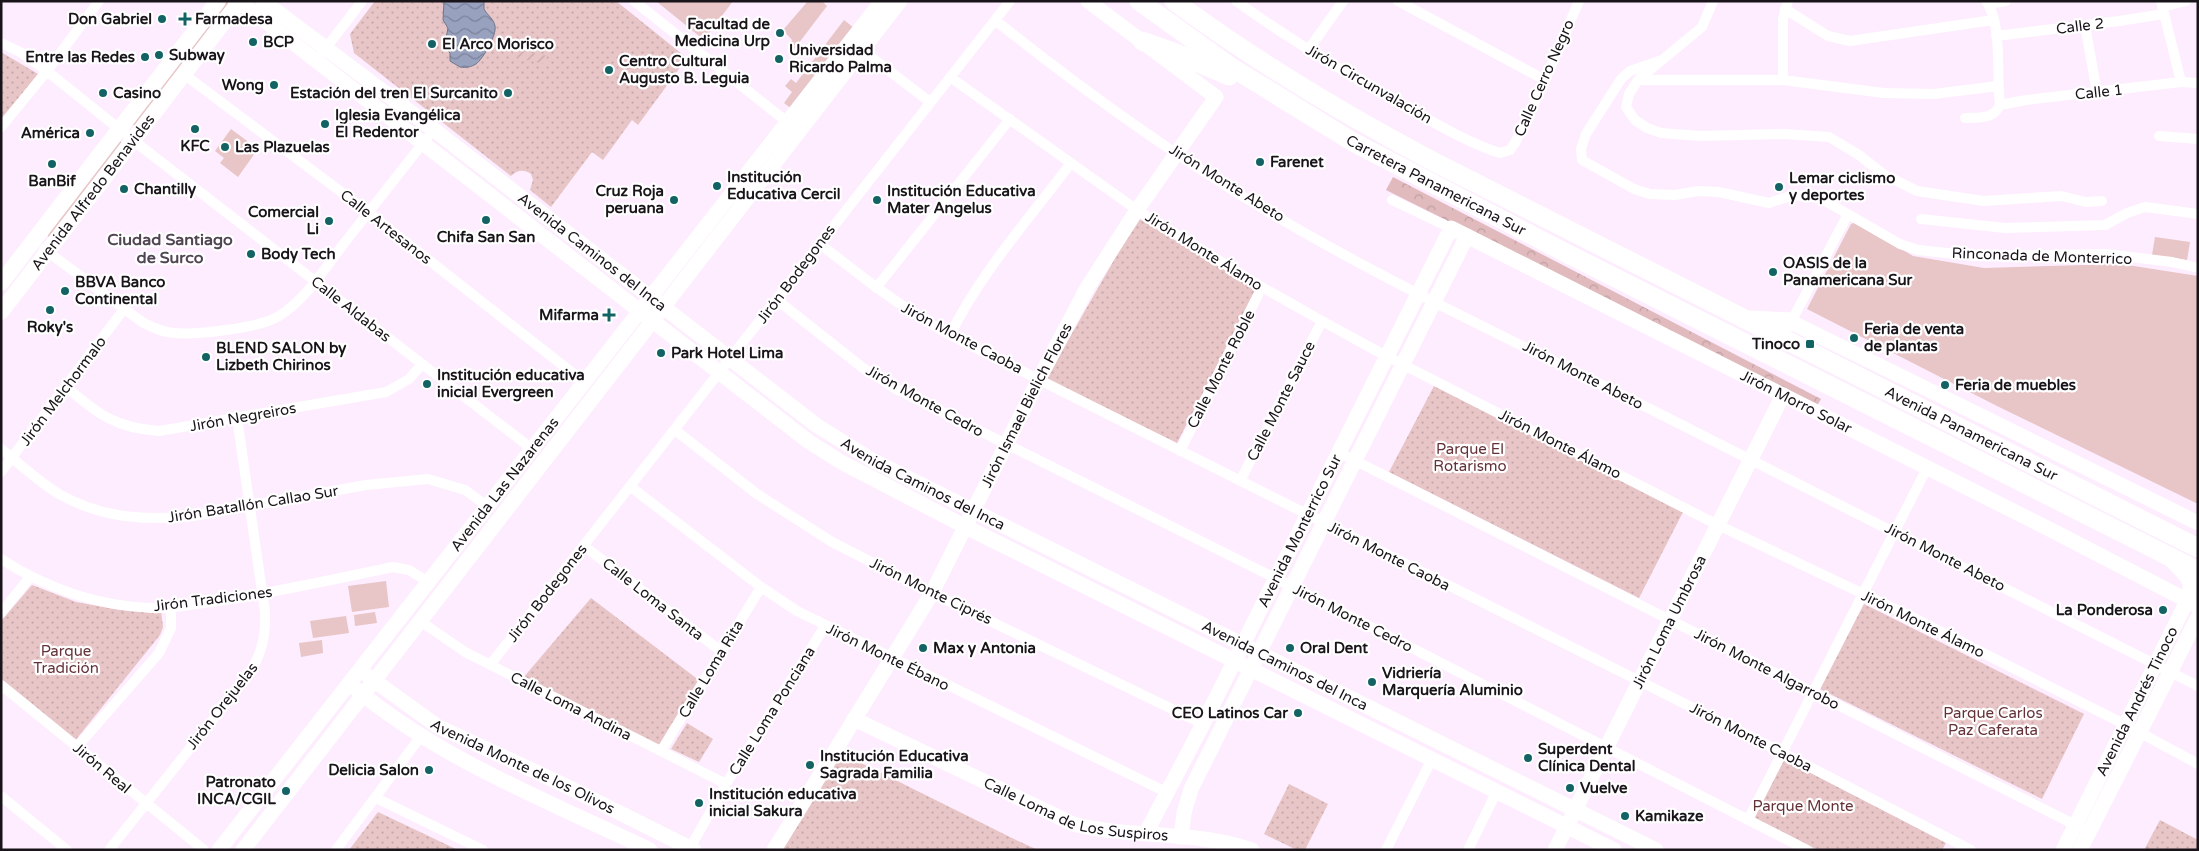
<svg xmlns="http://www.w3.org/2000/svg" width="2199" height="851" font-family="'Varela Round',sans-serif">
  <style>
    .grass { fill: #e8c5c7 }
    .forest { fill: url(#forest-crowns) }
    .park { fill: url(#park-dots) }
    .garden { fill: url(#garden-furrows) }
    .water { fill: url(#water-waves); stroke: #72778c }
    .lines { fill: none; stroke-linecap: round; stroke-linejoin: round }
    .street { stroke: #fff; stroke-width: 10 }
    .secondary { stroke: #fff; stroke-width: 15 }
    .primary { stroke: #fff; stroke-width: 16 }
    .highway { stroke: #fff; stroke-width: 19 }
    .poi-dot { fill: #136365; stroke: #fff; stroke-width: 2 }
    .labels { text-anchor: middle; stroke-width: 4.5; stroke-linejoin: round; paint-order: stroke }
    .poi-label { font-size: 15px; font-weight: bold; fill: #191419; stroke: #fff; text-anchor: start }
    .street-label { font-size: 15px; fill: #191419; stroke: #fff }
    .park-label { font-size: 15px; fill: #643138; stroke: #fff }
    .neighbourhood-label { font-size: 16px; font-weight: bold; fill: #514553; stroke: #fff }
  </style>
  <defs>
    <pattern id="forest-crowns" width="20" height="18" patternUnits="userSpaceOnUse" patternTransform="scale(1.25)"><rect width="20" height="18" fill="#e0babd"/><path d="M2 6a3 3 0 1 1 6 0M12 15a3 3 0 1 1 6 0" fill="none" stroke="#c09fa2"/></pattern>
    <pattern id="park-dots" width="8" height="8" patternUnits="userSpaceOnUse" patternTransform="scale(1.25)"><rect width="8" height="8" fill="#e8c5c7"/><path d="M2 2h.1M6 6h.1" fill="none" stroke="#c6a8aa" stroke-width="1.8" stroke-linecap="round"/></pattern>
    <pattern id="garden-furrows" width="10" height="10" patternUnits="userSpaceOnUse" patternTransform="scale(1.25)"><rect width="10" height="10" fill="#e8c5c7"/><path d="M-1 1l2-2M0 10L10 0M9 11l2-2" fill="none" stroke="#c6a8aa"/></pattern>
    <pattern id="water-waves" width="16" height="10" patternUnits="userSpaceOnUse" patternTransform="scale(1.25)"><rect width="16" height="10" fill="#98a1be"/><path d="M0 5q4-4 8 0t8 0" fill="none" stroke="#7b829a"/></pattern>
  </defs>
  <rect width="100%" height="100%" fill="#fdedfe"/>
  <path class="grass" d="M226,1L229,4L135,126L131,123Z
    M656,1H733L704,40Z
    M808,1H822L827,6L792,52L790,44L792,40L783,30Z
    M844,20L854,28L792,109L784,103L792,92L785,86L791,79L796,83Z
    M231,129L258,149L238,177L220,163L224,158L215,151Z
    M119,140L125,145L50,239L46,233Z
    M1856,222L1913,256L1984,268L2121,264L2198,276V504L1997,406L1807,309L1851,224Z
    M2155,237L2190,242L2187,260L2152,255Z
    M386,581L389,607L352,612L348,586Z
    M375,612L377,623L355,626L354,615Z
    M346,616L349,633L313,638L310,621Z
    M322,640L323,653L301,657L299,643Z"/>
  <path class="forest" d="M1393,177L1821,399L1817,406L1386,190Z"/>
  <path class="park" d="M375,1H616L687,58L638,125L632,120L603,160L592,152L551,207L530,190L533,180L531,174C524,169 517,170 511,176L354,53L350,34Z
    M1,52L38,74L1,121Z
    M1138,218L1256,289L1177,443L1046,379Z
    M1435,384L1683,512L1639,598L1389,472Z
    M32,585L76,602L120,610L161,611L163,627L160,635L74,742L1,682V621Z
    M591,598L700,681L659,747L523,678Z
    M1864,604L2084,714L2042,799L1820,689Z
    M687,723L713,739L699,762L671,749Z
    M837,751L1016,840L1038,850H778Z
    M1784,759L1946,843L1942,850H1818L1754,818Z
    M1289,784L1328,804L1305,850H1297L1264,834Z
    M378,812L458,850H349Z
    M2160,820L2198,840V850H2144Z"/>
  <path class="garden" d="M514,49L547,56L545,64L512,57Z"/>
  <path class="water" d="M444,1H484V9C487,15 494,19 495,26C497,35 483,59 476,64C471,67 466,68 460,67L450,61V53L446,49L445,43L448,28L443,20Z"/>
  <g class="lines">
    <path class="street" d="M634,1L791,125
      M1236,1C1289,39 1345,73 1401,104C1433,122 1466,142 1500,153L1510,150L1515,143L1545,80L1579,1
      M1398,1L1545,80
      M1713,1L1702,27L1638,80L1629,94L1626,107L1635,120L1647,128L1661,133L1700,136L1784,134L1829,137L1859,155L1883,174L1917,191L1984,201L2061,196L2086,202L2102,201
      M2161,1L2181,82
      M1988,4L2006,1
      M2162,7L2186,1
      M1785,9L1828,36L1850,41L1993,20
      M995,20C1080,88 1173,155 1267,211C1393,286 1529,348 1660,414C1840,504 2018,596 2198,686
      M2085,25L2097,93
      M1996,36L2119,21L2164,14
      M1,43L20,52L47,71L134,141L532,449
      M1309,49L1343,1
      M862,50L930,102
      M323,52L362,1
      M1662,60L1630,71L1621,79L1586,134L1581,149L1582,160L1634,189L1650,194L1675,195L1698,191L1719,192L1769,203L1793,195L1820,198L1900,244L1918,250L1975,256L2107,254L2172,262L2198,268
      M185,75L360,206L584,382
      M950,77L1137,210L1262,287L1322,321L1386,356L1718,525L1910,616L2120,722L2198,764
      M1638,80H1783L1884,93L1934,94L1998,86
      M1783,80V19L1788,1
      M2000,105L2026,100L2181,82L2198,83
      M1965,118C1980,117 1993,120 2000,105C1996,77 2003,24 1986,1
      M1,127L47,71L99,1
      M2159,136L2198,139
      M1392,200L1451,228
      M1921,219L2005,228L2105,225L2127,213L2145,207L2198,214
      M820,244C862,277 903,309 950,335L1781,752L1971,850
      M44,249L142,322C153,328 162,332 174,333C197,335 260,328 279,316C305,300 324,270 342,246C370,210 399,174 427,138
      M876,288L1010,119
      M777,300L863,368L896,389L1275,578L1807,850
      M1791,322L1848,214
      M950,335C981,272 1029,219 1071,163
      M66,387C98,414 115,428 159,431L386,392L409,379L422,364
      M675,430L757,494L832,542L932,593L1203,724
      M1,449C20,464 38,481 59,494C101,518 146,521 193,516L366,485L428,479L465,490L487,506
      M1180,451L1262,287
      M1338,452L2089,832
      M1,472L124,309
      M1240,481L1322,321
      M631,487L761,587L797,611L1166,792
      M584,546L722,652
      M1,559C45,588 98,606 151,608C173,609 196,604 218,601C277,592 335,579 393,567L409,570L428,582
      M1,613L30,577
      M420,621L465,652L726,784
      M490,665L1010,1
      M1,685L204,850
      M77,747L159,653L171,628V608
      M661,751L761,587
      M1,796L67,850
      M376,798L483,850
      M1748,820L1927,468
      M690,848L726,784L825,626
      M109,850L246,678C261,657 266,638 265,612L237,418
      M336,850L421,736
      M1386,850L1432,759
      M1468,850L1497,791"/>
    <g class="secondary">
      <path d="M239,1L808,441L841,462L974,531L1614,850"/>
      <path id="s1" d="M263,1L433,129L816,425L872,460L966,507L1656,850"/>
      <path d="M1791,322L2198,523"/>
      <path id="s2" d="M368,676L437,726L566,786L694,850"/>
      <path d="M356,689C441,760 551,802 650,850"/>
      <path id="s3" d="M854,719L1073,824C1132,839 1194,830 1252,850"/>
      <path id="s4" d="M1146,833L1203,724L1451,228L2051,530L2198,606"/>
      <path d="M1181,837L1184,813L1191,789L1467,236"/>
      <path id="s5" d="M219,850L882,1"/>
      <path d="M243,850L900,1"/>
      <path id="s6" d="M774,850L932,593L1039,379L1087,288L1137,210L1216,97L1088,1"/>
      <path id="s7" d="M1555,850L1783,395"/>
      <path id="s8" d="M2063,850L2187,601C2195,579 2186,576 2172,561"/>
      <path d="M2080,850L2198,617"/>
    </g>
    <g class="primary">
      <path d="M1,283L218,1"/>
      <path id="s9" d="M1,312L240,1"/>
    </g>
    <g class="highway">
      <path id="s10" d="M1139,1L1231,67L1353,142L1566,253L2198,571"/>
      <path id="s11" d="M1174,1C1258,63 1347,116 1440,165L2198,548"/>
      <path d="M1142,41L1176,53L1229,76"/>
      <path d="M1753,320L1791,322"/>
    </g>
  </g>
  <g class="poi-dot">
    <circle cx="162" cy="19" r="5"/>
    <path d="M182.5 11.5h5v5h5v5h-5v5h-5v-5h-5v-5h5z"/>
    <circle cx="780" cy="33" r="5"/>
    <circle cx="253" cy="42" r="5"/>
    <circle cx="432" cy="44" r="5"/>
    <circle cx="159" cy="55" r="5"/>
    <circle cx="145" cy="57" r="5"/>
    <circle cx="779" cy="59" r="5"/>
    <circle cx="609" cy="70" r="5"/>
    <circle cx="274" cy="85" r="5"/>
    <circle cx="103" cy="93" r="5"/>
    <circle cx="508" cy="93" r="5"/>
    <circle cx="325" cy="124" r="5"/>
    <circle cx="195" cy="129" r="5"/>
    <circle cx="90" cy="133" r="5"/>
    <circle cx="225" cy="147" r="5"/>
    <circle cx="1260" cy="162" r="5"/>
    <circle cx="52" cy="164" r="5"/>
    <circle cx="717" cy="186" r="5"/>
    <circle cx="1779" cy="187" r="5"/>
    <circle cx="124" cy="189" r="5"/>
    <circle cx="674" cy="200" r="5"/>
    <circle cx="877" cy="200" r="5"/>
    <circle cx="486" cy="220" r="5"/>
    <circle cx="329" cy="221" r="5"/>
    <circle cx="251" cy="254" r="5"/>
    <circle cx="1773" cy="272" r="5"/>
    <circle cx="65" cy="291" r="5"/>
    <circle cx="50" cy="310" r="5"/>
    <path d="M606.5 307.5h5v5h5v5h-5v5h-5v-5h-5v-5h5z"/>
    <circle cx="1854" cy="338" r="5"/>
    <rect x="1805" y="339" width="10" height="10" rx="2.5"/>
    <circle cx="661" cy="353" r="5"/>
    <circle cx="206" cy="357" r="5"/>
    <circle cx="427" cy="384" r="5"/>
    <circle cx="1945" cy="385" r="5"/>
    <circle cx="2163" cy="610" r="5"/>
    <circle cx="923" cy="648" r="5"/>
    <circle cx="1290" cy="648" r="5"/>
    <circle cx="1372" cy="682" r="5"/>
    <circle cx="1298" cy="713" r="5"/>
    <circle cx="1528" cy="758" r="5"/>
    <circle cx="810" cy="765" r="5"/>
    <circle cx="429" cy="770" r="5"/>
    <circle cx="1570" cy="788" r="5"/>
    <circle cx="286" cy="791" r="5"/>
    <circle cx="699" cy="803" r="5"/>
    <circle cx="1625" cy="816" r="5"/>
  </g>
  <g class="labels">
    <g class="poi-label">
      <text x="152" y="24" text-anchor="end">Don Gabriel</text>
      <text x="195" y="24">Farmadesa</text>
      <text x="770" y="29" text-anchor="end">Facultad de<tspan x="770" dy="17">Medicina Urp</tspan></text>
      <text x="263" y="47">BCP</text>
      <text x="442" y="49">El Arco Morisco</text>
      <text x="789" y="55">Universidad<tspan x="789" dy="17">Ricardo Palma</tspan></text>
      <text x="169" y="60">Subway</text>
      <text x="135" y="62" text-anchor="end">Entre las Redes</text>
      <text x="619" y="66">Centro Cultural<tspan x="619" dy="17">Augusto B. Leguia</tspan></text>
      <text x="264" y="90" text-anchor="end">Wong</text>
      <text x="113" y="98">Casino</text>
      <text x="498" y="98" text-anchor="end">Estación del tren El Surcanito</text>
      <text x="335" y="120">Iglesia Evangélica<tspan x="335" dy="17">El Redentor</tspan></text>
      <text x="80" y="138" text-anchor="end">América</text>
      <text x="195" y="151" text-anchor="middle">KFC</text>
      <text x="235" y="152">Las Plazuelas</text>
      <text x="1270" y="167">Farenet</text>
      <text x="727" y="182">Institución<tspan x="727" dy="17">Educativa Cercil</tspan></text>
      <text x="1789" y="183">Lemar ciclismo<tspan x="1789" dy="17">y deportes</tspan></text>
      <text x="52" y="186" text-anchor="middle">BanBif</text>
      <text x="134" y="194">Chantilly</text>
      <text x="664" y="196" text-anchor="end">Cruz Roja<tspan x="664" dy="17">peruana</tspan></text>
      <text x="887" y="196">Institución Educativa<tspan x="887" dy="17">Mater Angelus</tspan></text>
      <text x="319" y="217" text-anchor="end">Comercial<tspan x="319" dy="17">Li</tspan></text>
      <text x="486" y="242" text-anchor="middle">Chifa San San</text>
      <text x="261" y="259">Body Tech</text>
      <text x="1783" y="268">OASIS de la<tspan x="1783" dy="17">Panamericana Sur</tspan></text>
      <text x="75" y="287">BBVA Banco<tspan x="75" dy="17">Continental</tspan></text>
      <text x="599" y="320" text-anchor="end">Mifarma</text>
      <text x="50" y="332" text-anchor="middle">Roky's</text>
      <text x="1864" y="334">Feria de venta<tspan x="1864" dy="17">de plantas</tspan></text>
      <text x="1800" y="349" text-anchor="end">Tinoco</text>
      <text x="216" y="353">BLEND SALON by<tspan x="216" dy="17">Lizbeth Chirinos</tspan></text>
      <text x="671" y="358">Park Hotel Lima</text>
      <text x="437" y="380">Institución educativa<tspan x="437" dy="17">inicial Evergreen</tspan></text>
      <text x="1955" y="390">Feria de muebles</text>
      <text x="2153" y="615" text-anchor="end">La Ponderosa</text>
      <text x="933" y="653">Max y Antonia</text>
      <text x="1300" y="653">Oral Dent</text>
      <text x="1382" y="678">Vidriería<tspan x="1382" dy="17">Marquería Aluminio</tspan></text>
      <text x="1288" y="718" text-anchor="end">CEO Latinos Car</text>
      <text x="1538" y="754">Superdent<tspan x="1538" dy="17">Clínica Dental</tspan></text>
      <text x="820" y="761">Institución Educativa<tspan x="820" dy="17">Sagrada Familia</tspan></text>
      <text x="419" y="775" text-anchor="end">Delicia Salon</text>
      <text x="276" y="787" text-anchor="end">Patronato<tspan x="276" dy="17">INCA/CGIL</tspan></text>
      <text x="1580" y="793">Vuelve</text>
      <text x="709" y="799">Institución educativa<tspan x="709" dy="17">inicial Sakura</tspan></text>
      <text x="1635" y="821">Kamikaze</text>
    </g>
    <g class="street-label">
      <text transform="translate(2080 26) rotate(-7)" y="5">Calle 2</text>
      <text transform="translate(1544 78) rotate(-66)" y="5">Calle Cerro Negro</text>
      <text transform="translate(1369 84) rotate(30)" y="5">Jirón Circunvalación</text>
      <text transform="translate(2099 92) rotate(-6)" y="5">Calle 1</text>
      <text transform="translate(1227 183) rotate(32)" y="5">Jirón Monte Abeto</text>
      <text dy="5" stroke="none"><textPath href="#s10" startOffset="350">Carretera Panamericana Sur</textPath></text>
      <text dy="5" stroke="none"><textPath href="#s9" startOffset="151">Avenida Alfredo Benavides</textPath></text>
      <text transform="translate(386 227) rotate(38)" y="5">Calle Artesanos</text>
      <text transform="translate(1204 251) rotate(32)" y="5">Jirón Monte Álamo</text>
      <text dy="5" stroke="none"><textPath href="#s1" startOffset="414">Avenida Caminos del Inca</textPath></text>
      <text transform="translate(2042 256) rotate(2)" y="5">Rinconada de Monterrico</text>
      <text transform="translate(796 274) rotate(-53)" y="5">Jirón Bodegones</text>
      <text transform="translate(351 309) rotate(38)" y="5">Calle Aldabas</text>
      <text transform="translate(962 338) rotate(28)" y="5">Jirón Monte Caoba</text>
      <text transform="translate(1221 369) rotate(-63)" y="5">Calle Monte Roble</text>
      <text transform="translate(1583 375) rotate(27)" y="5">Jirón Monte Abeto</text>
      <text transform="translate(63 391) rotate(-53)" y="5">Jirón Melchormalo</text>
      <text transform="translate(925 401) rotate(29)" y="5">Jirón Monte Cedro</text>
      <text transform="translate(1281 401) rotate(-63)" y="5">Calle Monte Sauce</text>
      <text dy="5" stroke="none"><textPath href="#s4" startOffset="1064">Jirón Morro Solar</textPath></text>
      <text dy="5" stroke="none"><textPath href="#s6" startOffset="512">Jirón Ismael Bielich Flores</textPath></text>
      <text transform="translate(243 417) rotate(-10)" y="5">Jirón Negreiros</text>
      <text dy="5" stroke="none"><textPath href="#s11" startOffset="908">Avenida Panamericana Sur</textPath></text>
      <text transform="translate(1560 444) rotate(27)" y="5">Jirón Monte Álamo</text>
      <text dy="5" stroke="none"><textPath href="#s1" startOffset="819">Avenida Caminos del Inca</textPath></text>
      <text dy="5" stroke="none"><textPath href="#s5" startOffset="464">Avenida Las Nazarenas</textPath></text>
      <text transform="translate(253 504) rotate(-9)" y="5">Jirón Batallón Callao Sur</text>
      <text dy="5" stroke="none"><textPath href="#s4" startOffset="339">Avenida Monterrico Sur</textPath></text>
      <text transform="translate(1389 556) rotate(27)" y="5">Jirón Monte Caoba</text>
      <text transform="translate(1945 557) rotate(27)" y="5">Jirón Monte Abeto</text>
      <text transform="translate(931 591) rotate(26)" y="5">Jirón Monte Ciprés</text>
      <text transform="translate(547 593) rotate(-52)" y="5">Jirón Bodegones</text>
      <text transform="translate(213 599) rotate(-7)" y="5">Jirón Tradiciones</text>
      <text transform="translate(653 599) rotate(38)" y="5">Calle Loma Santa</text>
      <text transform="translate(1353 618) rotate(27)" y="5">Jirón Monte Cedro</text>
      <text dy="5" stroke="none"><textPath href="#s7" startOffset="255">Jirón Loma Umbrosa</textPath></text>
      <text transform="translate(1923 624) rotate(26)" y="5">Jirón Monte Álamo</text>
      <text transform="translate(888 657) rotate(26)" y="5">Jirón Monte Ébano</text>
      <text dy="5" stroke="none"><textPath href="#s1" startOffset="1224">Avenida Caminos del Inca</textPath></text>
      <text transform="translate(711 669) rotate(-59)" y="5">Calle Loma Rita</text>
      <text transform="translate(1767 669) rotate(27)" y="5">Jirón Monte Algarrobo</text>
      <text dy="5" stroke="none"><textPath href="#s8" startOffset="166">Avenida Andrés Tinoco</textPath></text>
      <text transform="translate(222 706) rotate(-52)" y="5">Jirón Orejuelas</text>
      <text transform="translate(571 706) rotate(27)" y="5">Calle Loma Andina</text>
      <text transform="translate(772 711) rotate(-58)" y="5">Calle Loma Ponciana</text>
      <text transform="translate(1751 737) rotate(27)" y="5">Jirón Monte Caoba</text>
      <text dy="5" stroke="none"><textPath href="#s2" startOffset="180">Avenida Monte de los Olivos</textPath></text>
      <text transform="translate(102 768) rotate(40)" y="5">Jirón Real</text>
      <text dy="5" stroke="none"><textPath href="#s3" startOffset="242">Calle Loma de Los Suspiros</textPath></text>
    </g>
    <g class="park-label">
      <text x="1470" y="454">Parque El<tspan x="1470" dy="17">Rotarismo</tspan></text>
      <text x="66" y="656">Parque<tspan x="66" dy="17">Tradición</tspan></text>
      <text x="1993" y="718">Parque Carlos<tspan x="1993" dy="17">Paz Caferata</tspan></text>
      <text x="1803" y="811">Parque Monte</text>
    </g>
    <g class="neighbourhood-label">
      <text x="170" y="245">Ciudad Santiago<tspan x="170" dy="18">de Surco</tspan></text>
    </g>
  </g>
  <rect width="2199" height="851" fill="none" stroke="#191419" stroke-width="5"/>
</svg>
